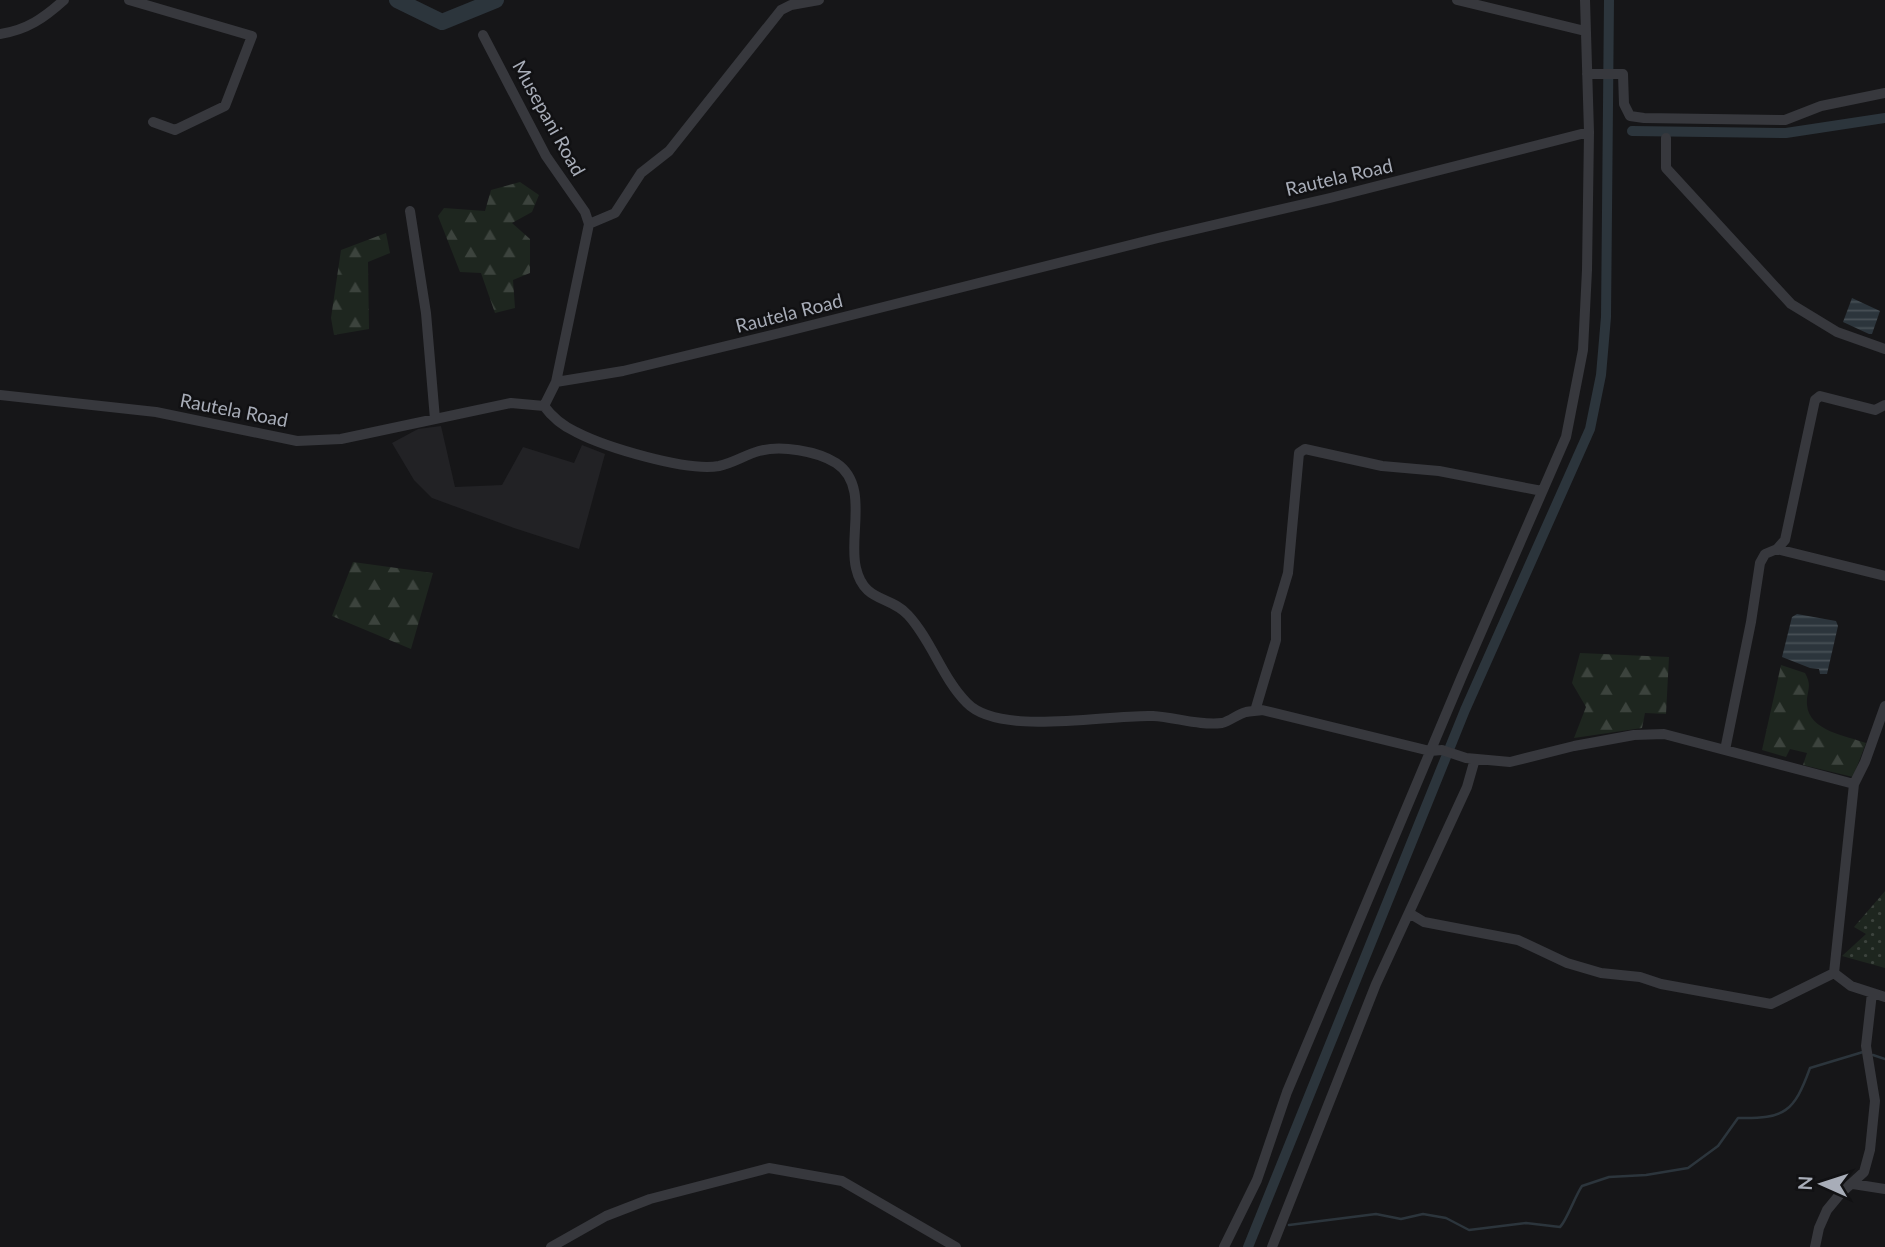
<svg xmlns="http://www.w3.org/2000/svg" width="1885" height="1247" font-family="Lato,sans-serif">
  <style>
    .built { fill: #222225 }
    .green { fill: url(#green-dots) }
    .forest { fill: url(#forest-firs) }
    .water { fill: url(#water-rules) }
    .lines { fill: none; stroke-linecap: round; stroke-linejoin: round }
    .stream { stroke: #2c353c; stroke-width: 2.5 }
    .canal { stroke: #2c353c; stroke-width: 10 }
    .river { stroke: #2c353c; stroke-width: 16 }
    .minor { stroke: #37383d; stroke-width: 10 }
    .labels { text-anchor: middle; stroke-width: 5; stroke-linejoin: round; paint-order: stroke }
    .street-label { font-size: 19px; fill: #a8adb8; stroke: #111113 }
  </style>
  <defs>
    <pattern id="green-dots" width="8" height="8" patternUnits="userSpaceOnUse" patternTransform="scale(1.75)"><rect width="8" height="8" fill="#1e261f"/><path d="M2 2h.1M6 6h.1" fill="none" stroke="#3c433d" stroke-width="1.8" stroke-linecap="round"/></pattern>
    <pattern id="forest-firs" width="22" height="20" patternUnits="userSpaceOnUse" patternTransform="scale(1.75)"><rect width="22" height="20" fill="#1e261f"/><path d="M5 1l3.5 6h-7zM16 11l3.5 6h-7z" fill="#3c433d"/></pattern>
    <pattern id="water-rules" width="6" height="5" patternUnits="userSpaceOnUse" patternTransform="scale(1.75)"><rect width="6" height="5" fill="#2c353c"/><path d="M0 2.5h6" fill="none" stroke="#485056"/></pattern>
  </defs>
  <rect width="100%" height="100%" fill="#161618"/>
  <path class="built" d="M441,426L455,487L502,485L523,447L574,463L582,445L605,454L579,549L514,528L432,498L414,480L392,443L418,429Z"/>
  <path class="green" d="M1885,891V968L1842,956L1866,934L1854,927Z"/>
  <path class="forest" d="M520,182L539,195L532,212L512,223L530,239V273L513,280L515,308L495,313L481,273L460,272L438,216L444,208L485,211L491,190Z
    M386,233L390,253L368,262L369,329L334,335L331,318L341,250Z
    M353,562L433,573L411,649L332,616Z
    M1580,653L1669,657L1666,714L1645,713L1642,728L1574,738L1586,707L1572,683Z
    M1781,665L1805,673C1813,687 1806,691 1807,705C1809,731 1847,736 1866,743L1853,777L1803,765L1807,753L1790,749L1786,757L1762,750Z"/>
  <path class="water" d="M1852,298L1880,311L1872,334H1869L1843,322Z
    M1797,614L1836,621L1838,626L1827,674H1820L1819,669L1810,668L1782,657L1792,617Z"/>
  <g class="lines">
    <path class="stream" d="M1873,1055L1885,1059
      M1289,1225L1376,1214L1401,1219L1423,1214L1446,1218L1469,1230L1526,1223L1560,1227C1567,1220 1575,1196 1582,1186L1609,1177L1646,1175L1688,1168L1718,1146L1738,1118C1785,1119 1794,1112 1810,1068L1863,1052"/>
    <path class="canal" d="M1632,131L1786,133L1885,118
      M1248,1247L1465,710L1590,429L1601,375L1606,317L1609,0"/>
    <path class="river" d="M397,0L442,22L496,0"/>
    <path class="minor" d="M129,0L252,36L225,106L175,130L153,122
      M1457,0L1585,31
      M0,34C27,30 44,18 64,0
      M483,35L546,156L585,212L589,224L556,382L544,406
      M1587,74H1623L1624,104L1630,116L1644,118L1785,120L1821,106L1885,93
      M1666,138V168L1791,304L1837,332L1885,349
      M410,211L426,313L435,419
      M589,224L615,213L641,173L669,151L781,10L791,5L819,0
      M556,382L623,371L792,330L1158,238L1330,198L1589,132
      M0,395L156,412L297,441L341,439L511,403L544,406
      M544,406C552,417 563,426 576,432C605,447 687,472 719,466C733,463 745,455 759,451C781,445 817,451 836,463C870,485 848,536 856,568C864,603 890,595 908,615C932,641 942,678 967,703C1000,737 1107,714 1153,716C1175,717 1199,726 1222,723C1230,721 1238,714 1246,712C1251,711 1257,711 1262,710L1430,751L1442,750L1466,758L1510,762L1574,746L1634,735L1664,734L1854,784L1834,973L1851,986L1885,997
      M1777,549L1885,576
      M1255,711L1276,640V613L1288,573L1299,453L1305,449L1382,466L1439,471L1542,491
      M1725,750L1751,622L1760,563L1765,554L1777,549L1785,540L1815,400L1820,396L1875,410L1885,405
      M1854,784L1865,762L1885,706
      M1409,913L1424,922L1518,940L1567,963L1601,973L1640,977L1661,984L1771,1004L1834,973
      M1853,1184L1885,1189
      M551,1247L606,1216L650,1199L769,1168L842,1181L956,1247
      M1224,1247L1257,1180L1287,1092L1462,676L1566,437L1583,350L1587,270L1589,132L1585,0
      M1272,1247L1376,984L1467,787L1475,759
      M1815,1247L1819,1228L1827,1210L1841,1193L1864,1172L1870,1150L1875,1101L1866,1046L1872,993"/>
  </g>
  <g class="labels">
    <g class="street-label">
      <text transform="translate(549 118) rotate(61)" y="7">Musepani Road</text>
      <text transform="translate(1339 177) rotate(-13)" y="7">Rautela Road</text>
      <text transform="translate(789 313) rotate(-14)" y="7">Rautela Road</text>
      <text transform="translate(234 410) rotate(11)" y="7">Rautela Road</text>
    </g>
  </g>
  <g transform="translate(1822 1184) rotate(273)" stroke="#111113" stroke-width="5" paint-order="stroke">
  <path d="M0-5L12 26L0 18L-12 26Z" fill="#a8adb8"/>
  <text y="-10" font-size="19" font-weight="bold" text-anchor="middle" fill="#a8adb8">N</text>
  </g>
</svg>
